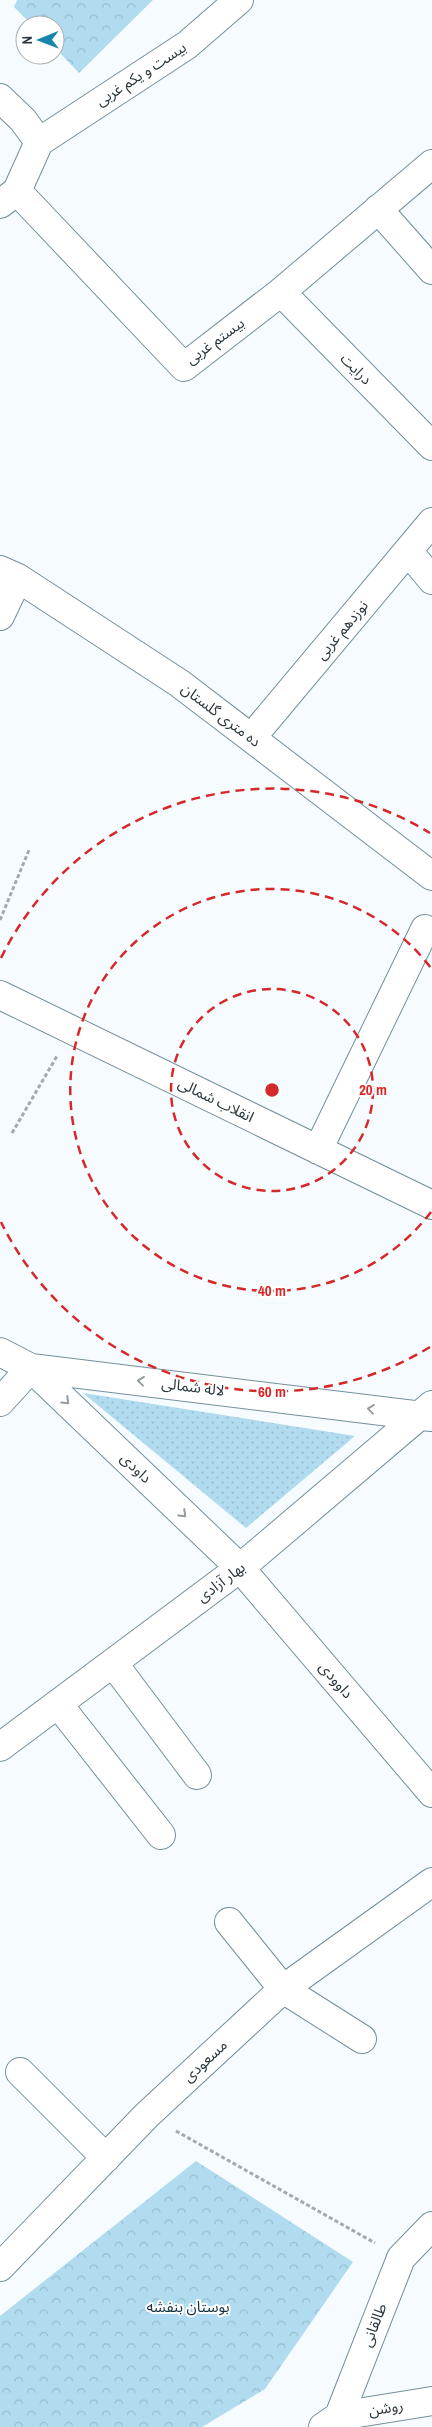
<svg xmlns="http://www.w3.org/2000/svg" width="432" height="2427" font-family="'Archivo Narrow','Noto Sans Arabic',sans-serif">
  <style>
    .grass { fill: url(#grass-dots) }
    .park { fill: url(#park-crowns) }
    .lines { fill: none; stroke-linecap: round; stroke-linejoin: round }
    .minor-casing { stroke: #73909d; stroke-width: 30 }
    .path { stroke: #a1aaae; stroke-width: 3; stroke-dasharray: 4 2.5; stroke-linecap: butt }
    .minor { stroke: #fff; stroke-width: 28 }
    .oneway { stroke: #959b9e }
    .ring { fill: none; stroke: #d62828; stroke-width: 2.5; stroke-dasharray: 9 6 }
    .labels { text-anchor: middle; stroke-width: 4; stroke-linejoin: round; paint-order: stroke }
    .street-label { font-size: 15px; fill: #2b373d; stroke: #fff }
    .park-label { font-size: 15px; fill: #123240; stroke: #fff }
    .centre { fill: #d62828; stroke: #fff; stroke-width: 2.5 }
    .ring-label { font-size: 15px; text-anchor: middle; font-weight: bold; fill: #d62828; stroke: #fff; stroke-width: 4; stroke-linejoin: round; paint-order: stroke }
  </style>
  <defs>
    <pattern id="grass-dots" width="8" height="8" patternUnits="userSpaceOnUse" patternTransform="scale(1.25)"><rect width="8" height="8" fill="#b1dcf0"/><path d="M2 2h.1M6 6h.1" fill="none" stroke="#98bdcf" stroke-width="1.8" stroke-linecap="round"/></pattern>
    <pattern id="park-crowns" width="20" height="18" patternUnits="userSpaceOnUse" patternTransform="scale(1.25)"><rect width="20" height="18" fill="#b1dcf0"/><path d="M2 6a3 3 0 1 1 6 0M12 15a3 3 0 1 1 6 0" fill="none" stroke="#98bdcf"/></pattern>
  </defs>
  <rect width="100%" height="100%" fill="#f5fbfe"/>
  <path class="grass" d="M83,1393L355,1436L246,1528Z"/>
  <path class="park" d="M17,0H153L79,73L55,48V25H32L14,7Z
    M196,2161L353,2262L265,2389L202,2427H0V2316Z"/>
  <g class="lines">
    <defs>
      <path id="minor" d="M0,98L23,120L39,142L17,191L0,204
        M39,142L187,45L239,0
        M17,191L184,367L281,292L432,164
        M378,209L432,270
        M281,292L432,446
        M408,551L432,580
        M0,570L18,578L179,683L432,876
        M0,616L18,578
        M252,737L432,522
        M0,995L432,1205
        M318,1150L425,929
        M0,1352L31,1368L431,1417
        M31,1368L240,1568L432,1793
        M0,1402L31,1368
        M113,1663L197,1775
        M58,1704L161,1835
        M0,1747L240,1568L432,1405
        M229,1922L283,1989L362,2039
        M20,2072L106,2158
        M0,2267L147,2115L283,1989L432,1882
        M339,2416L432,2401
        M323,2427L339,2416L401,2258L432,2226"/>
    </defs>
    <use href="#minor" class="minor-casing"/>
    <path class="path" d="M0,920L29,850
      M12,1133L57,1056
      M176,2131L375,2243"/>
    <use href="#minor" class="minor"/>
  </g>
  <defs><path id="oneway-chevron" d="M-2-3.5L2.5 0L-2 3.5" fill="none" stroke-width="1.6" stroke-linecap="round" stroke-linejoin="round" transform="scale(1.25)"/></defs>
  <g class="oneway">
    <use href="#oneway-chevron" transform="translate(141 1381) rotate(-173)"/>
    <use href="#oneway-chevron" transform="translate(66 1401) rotate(44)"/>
    <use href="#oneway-chevron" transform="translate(371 1409) rotate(-173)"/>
    <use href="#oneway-chevron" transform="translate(183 1514) rotate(44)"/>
  </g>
  <g class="ring">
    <circle cx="272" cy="1090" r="101"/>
    <path d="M431 1212A201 201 0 1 1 431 968"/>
    <path d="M430 1347A302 302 0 0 1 1 1222M1 958A302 302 0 0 1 430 833"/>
  </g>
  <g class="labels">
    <g class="street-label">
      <text transform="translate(141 74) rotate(-33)" y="5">بیست و یکم غربی</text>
      <text transform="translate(215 341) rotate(-36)" y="5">بیستم غربی</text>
      <text transform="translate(356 369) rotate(45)" y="5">درایت</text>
      <text transform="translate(342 630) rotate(-50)" y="5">نوزدهم غربی</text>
      <text transform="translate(221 715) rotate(37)" y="5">ده متری گلستان</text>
      <text transform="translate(216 1100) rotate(26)" y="5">انقلاب شمالی</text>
      <text transform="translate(193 1387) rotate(7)" y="5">لاله شمالی</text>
      <text transform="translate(136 1468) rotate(44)" y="5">داودی</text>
      <text transform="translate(221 1582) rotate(-37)" y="5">بهار آزادی</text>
      <text transform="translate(336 1680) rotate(49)" y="5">داوودی</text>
      <text transform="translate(205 2061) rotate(-43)" y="5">مسعودی</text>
      <text transform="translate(374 2325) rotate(-69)" y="5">طالقانی</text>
      <text transform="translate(386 2408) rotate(-9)" y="5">روشن</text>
    </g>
    <g class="park-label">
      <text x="188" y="2312">بوستان بنفشه</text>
    </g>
  </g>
  <circle cx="272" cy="1090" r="8" class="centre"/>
  <g class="ring-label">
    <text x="373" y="1095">20 m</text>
    <text x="272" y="1296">40 m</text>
    <text x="272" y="1397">60 m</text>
  </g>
  <g transform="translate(40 40) rotate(269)"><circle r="24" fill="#ffffff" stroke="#aaafb1"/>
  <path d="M0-4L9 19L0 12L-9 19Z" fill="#1785ac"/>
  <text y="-8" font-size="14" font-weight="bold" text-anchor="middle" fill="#2b373d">N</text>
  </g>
</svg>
